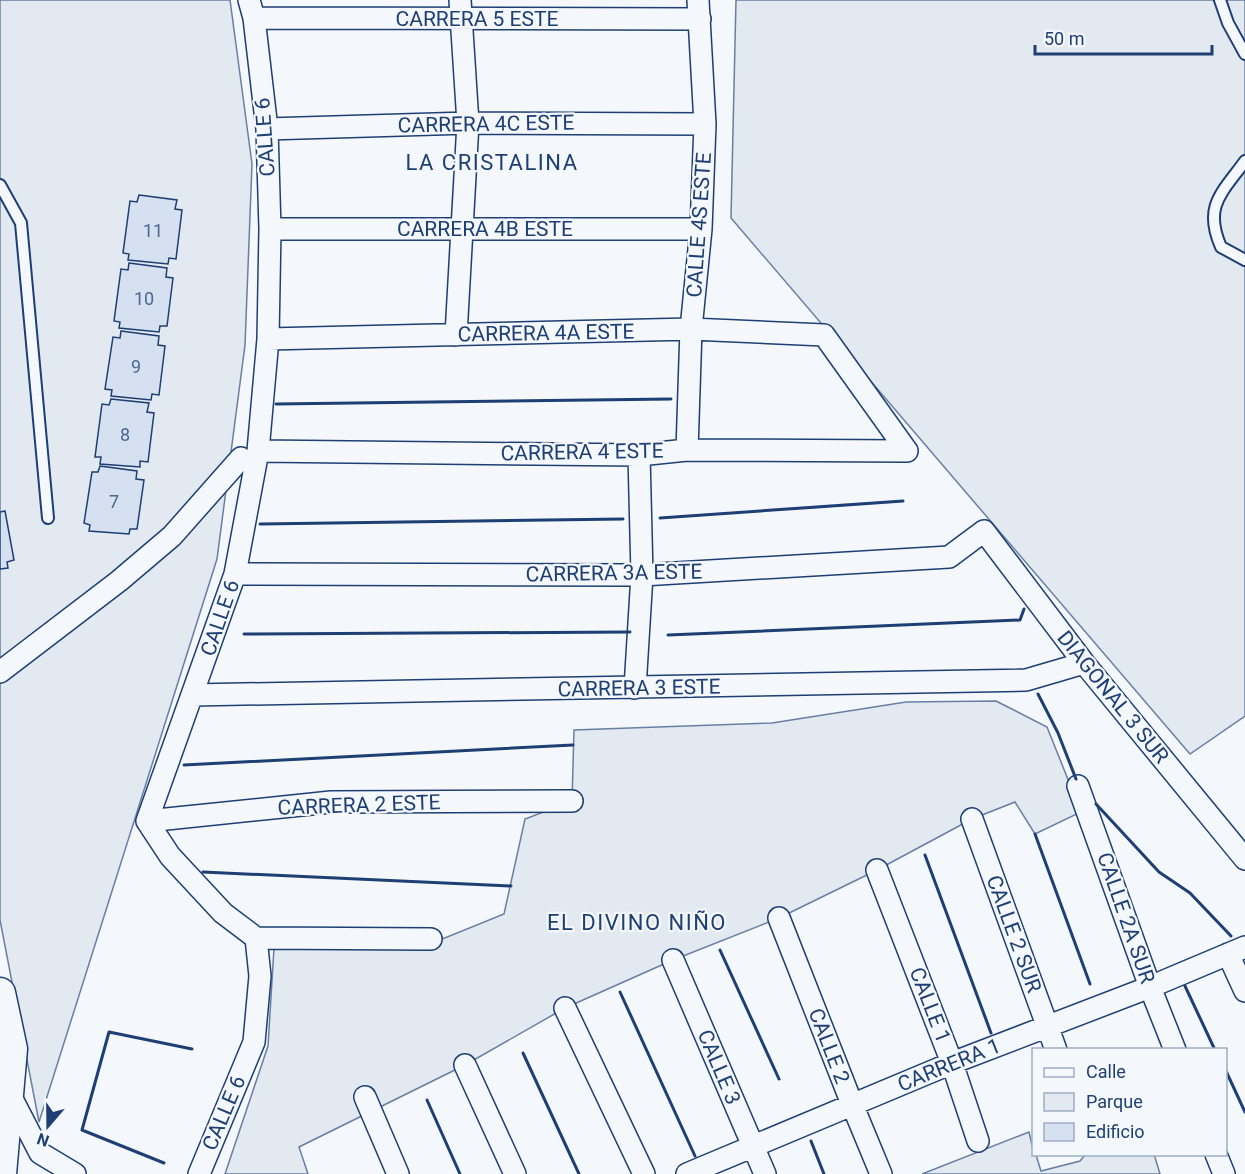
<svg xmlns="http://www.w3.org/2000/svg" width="1245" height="1174" font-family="Roboto,sans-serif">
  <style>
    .green { fill: #e3e9f0; stroke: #687fa3; stroke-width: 1.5 }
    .building { fill: #d5e0f0; stroke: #1d3f73; stroke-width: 1.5 }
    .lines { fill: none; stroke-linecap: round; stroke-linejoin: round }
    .lane-casing { stroke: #1d3f73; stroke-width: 14 }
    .street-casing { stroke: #1d3f73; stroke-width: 24 }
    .secondary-casing { stroke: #1d3f73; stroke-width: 33 }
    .lane { stroke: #f4f7fb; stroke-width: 10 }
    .street { stroke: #f4f7fb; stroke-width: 21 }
    .secondary { stroke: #f4f7fb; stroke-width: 30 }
    .wall { stroke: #1d3f73; stroke-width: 3 }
    .labels { text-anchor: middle; stroke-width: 4.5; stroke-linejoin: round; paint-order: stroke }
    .number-label { font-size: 18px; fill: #4b6792 }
    .street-label { font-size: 21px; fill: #1d3f73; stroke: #f4f7fb }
    .neighbourhood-label { font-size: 22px; letter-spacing: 1.5px; fill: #1d3f73; stroke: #f4f7fb }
  </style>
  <rect width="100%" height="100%" fill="#f4f7fb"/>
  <path class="green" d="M0,0H230L252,164L245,345L217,559L39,1122L0,920Z
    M736,0H1245V716L1190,754L731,218Z
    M996,701L1047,727L1081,812L1035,834L1015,802L972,819L877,870L779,918L673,960L565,1008L465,1065L299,1147L308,1174H225L268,1046L274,948L430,944L504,914L525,819L572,801L574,730L772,723L906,702Z
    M1029,1132L1034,1154L1036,1155L1041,1171L1080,1161L1085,1155L1154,1154L1160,1174H922Z"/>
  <path class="building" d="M139,195L177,200L175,209L182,210L176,259L169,258L168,264L128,260L129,254L123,253L130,201L137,202Z
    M129,263L167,268L166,277L173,278L167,326H160L159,332L119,328L120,322L114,321L121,269L128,270Z
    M121,331L159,336L158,345L165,346L159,395L152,394L151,400L111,396L112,390L105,389L113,337L120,338Z
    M111,399L149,403L147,412L154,413L148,462L140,461V467L100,464L101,457H95L102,404L109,405Z
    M100,466L137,471L136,479L144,480L137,529H130L129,534L89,531L90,525L84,523L92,472H98Z
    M5,511L14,560L7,562L8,568L0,569V512Z"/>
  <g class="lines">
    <defs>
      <path id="lane" d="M1220,0L1228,23L1245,54
        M1245,161C1222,193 1203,206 1221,247L1245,260
        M0,185L21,223L48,518"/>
      <path id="street" d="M254,18L700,19
        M267,129L468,123L705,124
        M270,229H701
        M456,335L468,123L460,0
        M268,339L691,329L824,335L907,451
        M687,450L691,329L701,229L705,124L698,0
        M258,451L639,455L687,450L907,451
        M235,574L642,575L949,557L984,531L1084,663L1245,859
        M0,672L119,581L172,536L241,458
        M635,688L642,575L639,455
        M192,695L1026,680L1084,663
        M1078,786L1150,987L1175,1050
        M972,819L1056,1050
        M147,821L331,802L572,801
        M877,870L952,1063L978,1141
        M779,918L852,1104L881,1174
        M256,938L431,939
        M1228,954L1245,991
        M673,960L765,1174
        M565,1008L644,1174
        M465,1065L515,1174
        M8,1091L40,1153L75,1174
        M365,1097L398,1174
        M1216,1154L1224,1174
        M199,1174L254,1042L260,976L256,938L223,913L170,856L147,821L235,574L258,451L268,339L270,229L267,129L254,18L249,0
        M687,1174L952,1063L1150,987L1245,947"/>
      <path id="secondary" d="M0,993L12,1049L1,1174"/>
    </defs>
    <use href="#lane" class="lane-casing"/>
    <use href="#street" class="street-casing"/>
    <use href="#secondary" class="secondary-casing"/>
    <use href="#lane" class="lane"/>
    <use href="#street" class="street"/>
    <use href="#secondary" class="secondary"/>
    <path class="wall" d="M276,404L671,399
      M660,518L903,501
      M260,524L623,519
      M244,634L630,632
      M668,635L1020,620L1024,609
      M1038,694L1058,733L1076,779
      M184,765L573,745
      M1096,804L1159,872L1190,893L1231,936
      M1035,834L1090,984
      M925,855L991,1033
      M203,872L511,886
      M720,950L779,1079
      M1185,986L1215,1050
      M620,992L695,1156
      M523,1053L579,1174
      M1226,1071L1245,1112
      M427,1100L460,1174
      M811,1141L824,1174
      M164,1163L82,1130L109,1032L192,1049"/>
  </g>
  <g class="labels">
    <g class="number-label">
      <text x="153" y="237">11</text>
      <text x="144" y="305">10</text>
      <text x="136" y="373">9</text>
      <text x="125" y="441">8</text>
      <text x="114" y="508">7</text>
    </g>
    <g class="street-label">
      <text x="477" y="26">CARRERA 5 ESTE</text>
      <text transform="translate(486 124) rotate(-1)" y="7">CARRERA 4C ESTE</text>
      <text transform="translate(265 137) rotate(-94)" y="7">CALLE 6</text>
      <text transform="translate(699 225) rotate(-86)" y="7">CALLE 4S ESTE</text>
      <text x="485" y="236">CARRERA 4B ESTE</text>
      <text transform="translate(546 333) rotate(-1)" y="7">CARRERA 4A ESTE</text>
      <text transform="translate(582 452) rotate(-1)" y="7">CARRERA 4 ESTE</text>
      <text transform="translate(614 573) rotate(-1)" y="7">CARRERA 3A ESTE</text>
      <text transform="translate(220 618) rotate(-71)" y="7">CALLE 6</text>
      <text transform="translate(639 688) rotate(-1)" y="7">CARRERA 3 ESTE</text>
      <text transform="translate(1113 697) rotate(51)" y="7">DIAGONAL 3 SUR</text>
      <text transform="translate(359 805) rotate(-2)" y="7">CARRERA 2 ESTE</text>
      <text transform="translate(1126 918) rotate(71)" y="7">CALLE 2A SUR</text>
      <text transform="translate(1014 934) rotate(70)" y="7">CALLE 2 SUR</text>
      <text transform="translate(930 1005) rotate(69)" y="7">CALLE 1</text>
      <text transform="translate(829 1046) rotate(69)" y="7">CALLE 2</text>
      <text transform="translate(949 1065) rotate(-22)" y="7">CARRERA 1</text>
      <text transform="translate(719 1067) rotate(67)" y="7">CALLE 3</text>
      <text transform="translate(224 1113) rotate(-67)" y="7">CALLE 6</text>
    </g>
    <g class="neighbourhood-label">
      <text x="492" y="170">LA CRISTALINA</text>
      <text x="637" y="930">EL DIVINO NIÑO</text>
    </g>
  </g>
  <rect x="1032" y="1048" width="195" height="108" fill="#f4f7fb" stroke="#9eadc5" stroke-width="1.5"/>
  <rect x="1044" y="1068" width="30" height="9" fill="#f4f7fb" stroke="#9eadc5" stroke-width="1.5"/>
  <text x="1086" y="1078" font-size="18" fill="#1d3f73">Calle</text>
  <rect x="1044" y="1093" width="30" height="18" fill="#e3e9f0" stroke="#9eadc5" stroke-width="1.5"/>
  <text x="1086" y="1108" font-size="18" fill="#1d3f73">Parque</text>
  <rect x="1044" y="1123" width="30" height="18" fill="#d5e0f0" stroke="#9eadc5" stroke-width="1.5"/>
  <text x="1086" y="1138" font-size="18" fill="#1d3f73">Edificio</text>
  <g transform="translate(48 1126) rotate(200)" stroke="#f4f7fb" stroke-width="4.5" paint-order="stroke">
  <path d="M0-4.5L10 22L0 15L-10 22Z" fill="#1d3f73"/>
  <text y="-9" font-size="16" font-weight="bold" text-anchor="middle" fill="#1d3f73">N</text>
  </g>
  <path d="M1035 45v9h177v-9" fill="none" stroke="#1d3f73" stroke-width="3"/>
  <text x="1044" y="45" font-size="18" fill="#1d3f73" stroke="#f4f7fb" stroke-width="4.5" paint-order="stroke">50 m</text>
</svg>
